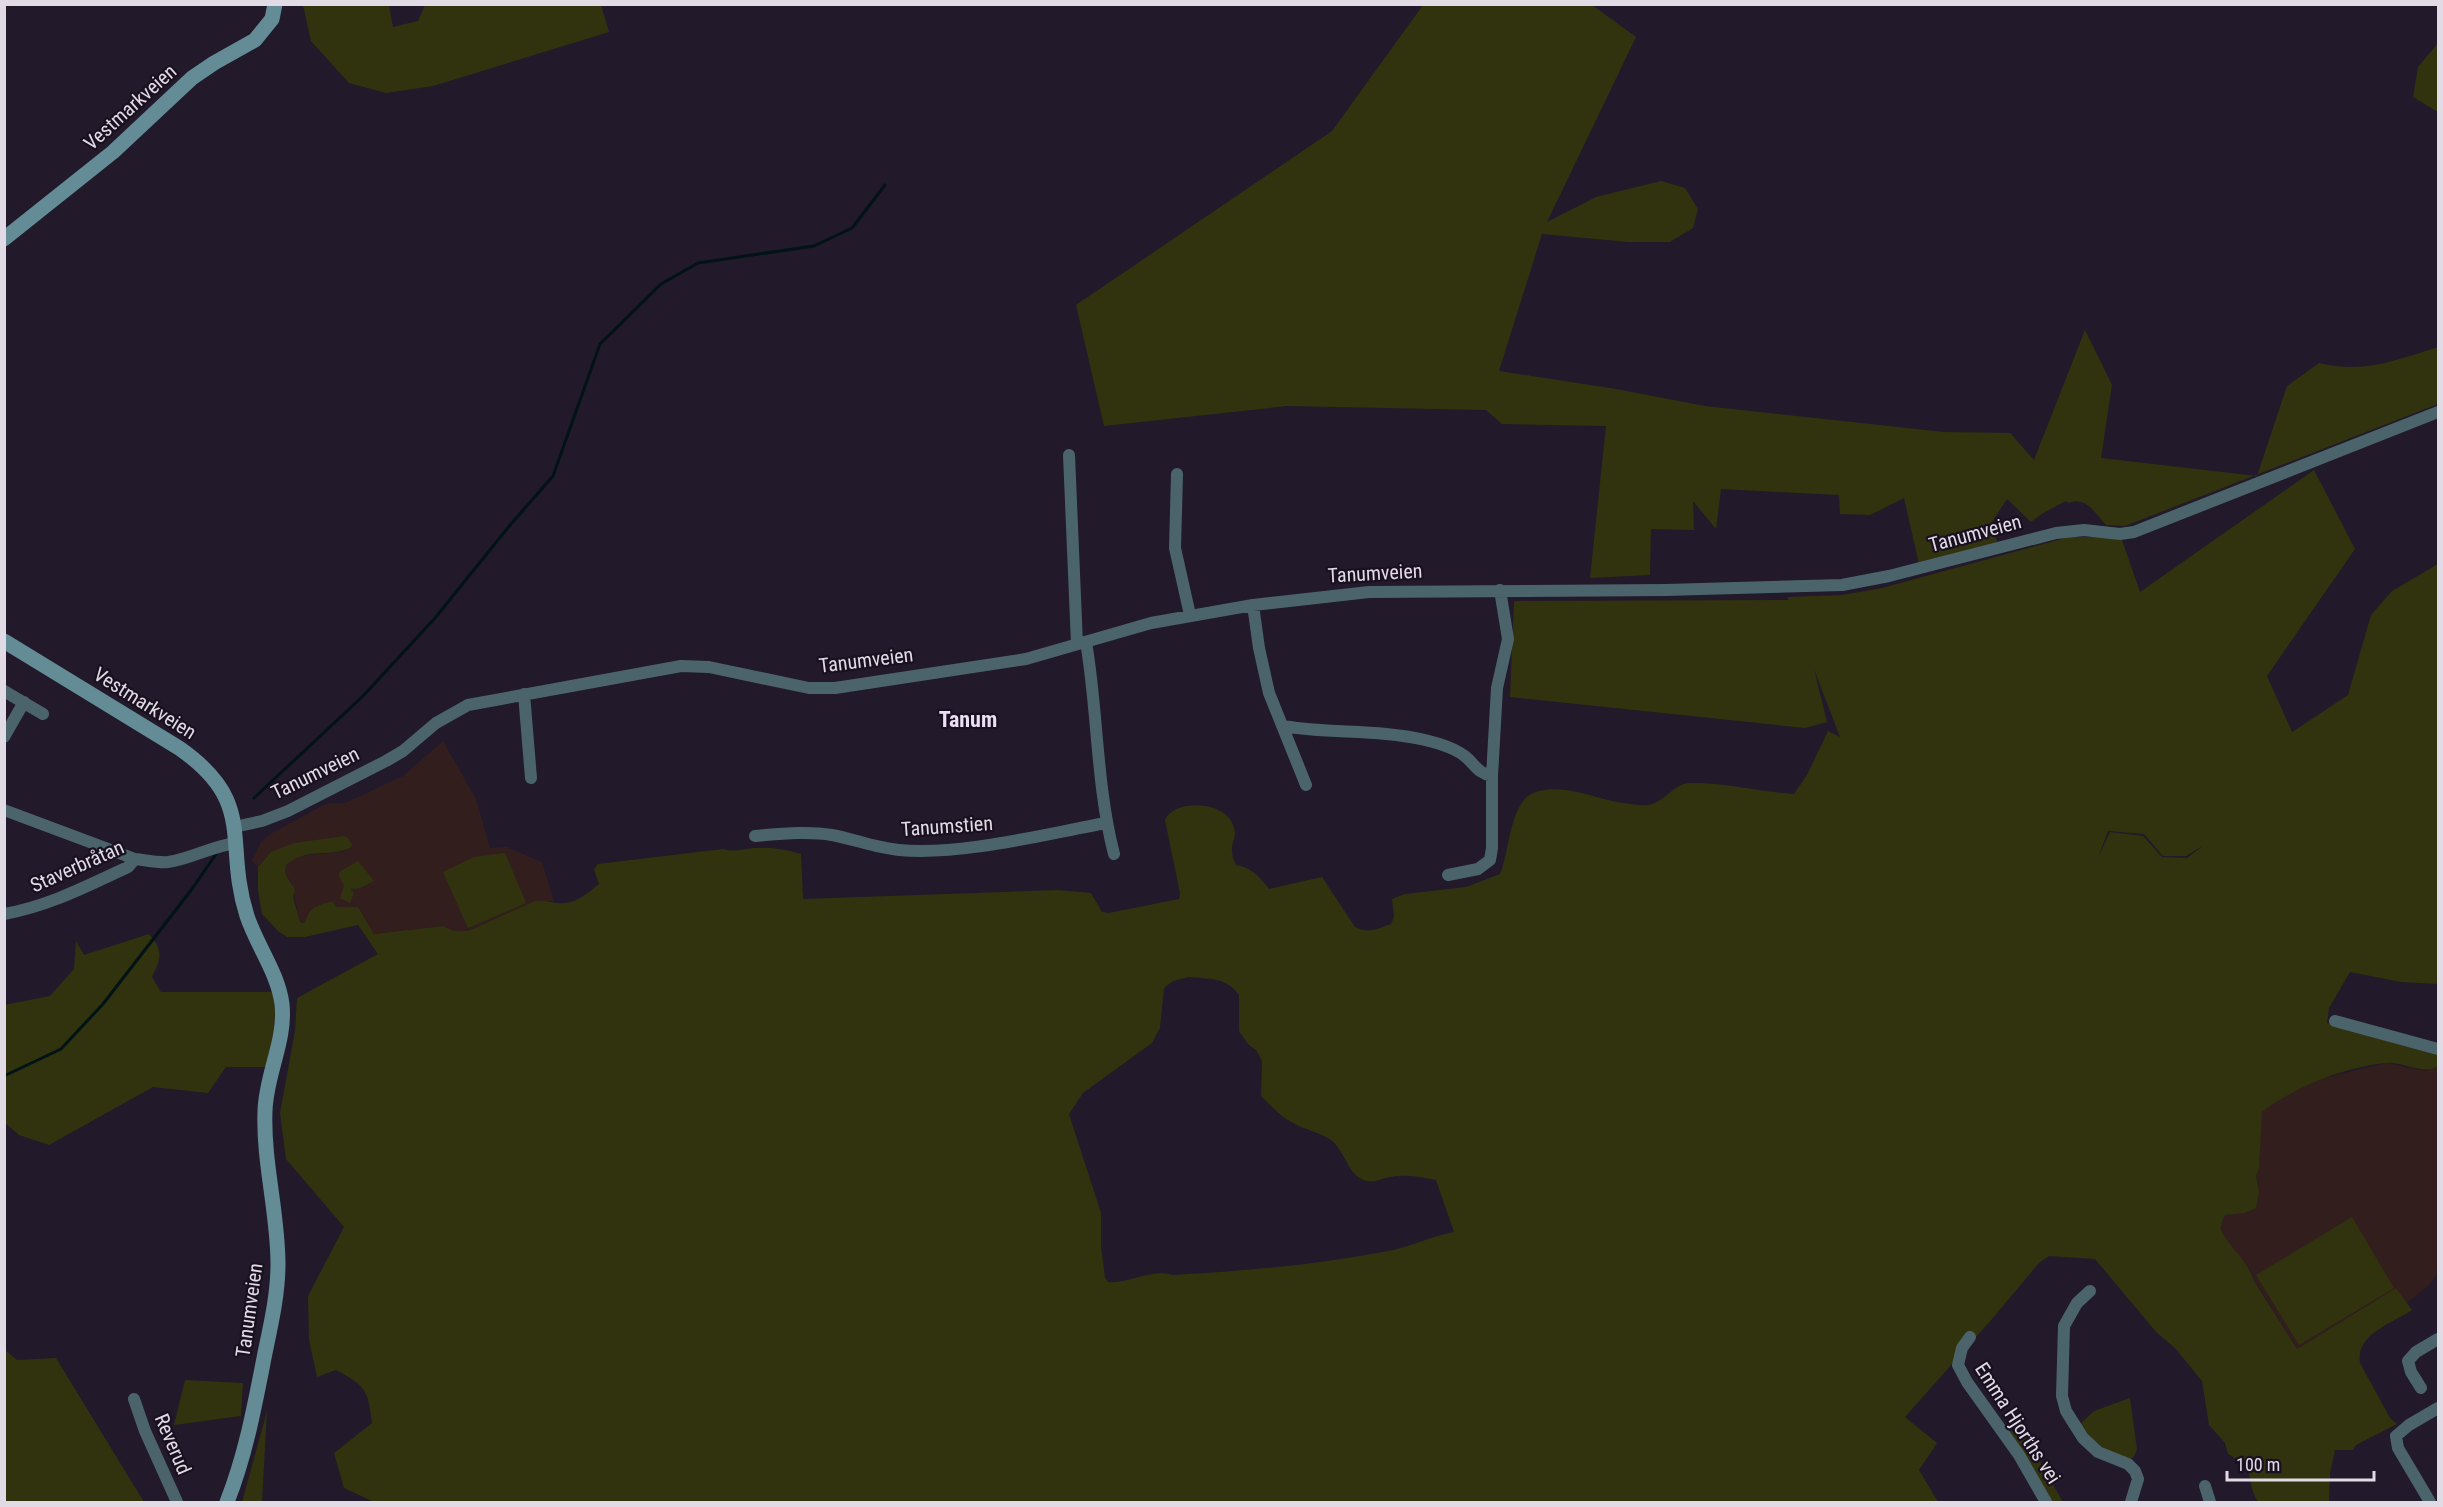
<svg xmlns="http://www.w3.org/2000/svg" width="2443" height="1507" font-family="'Roboto Condensed',sans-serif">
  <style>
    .education { fill: #321f1d }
    .green { fill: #31330f; fill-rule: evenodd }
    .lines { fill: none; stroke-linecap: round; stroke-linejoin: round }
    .stream { stroke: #011316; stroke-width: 3 }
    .street { stroke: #4b646b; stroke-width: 12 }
    .secondary { stroke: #638c97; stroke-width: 15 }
    .labels { text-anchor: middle; stroke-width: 4.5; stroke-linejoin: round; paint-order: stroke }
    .street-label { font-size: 20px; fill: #e1dbe6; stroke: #191020 }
    .quarter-label { font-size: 22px; font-weight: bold; fill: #ebdff6; stroke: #191020 }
  </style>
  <rect width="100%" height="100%" fill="#22192a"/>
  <path class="education" d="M443,741L476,799L490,848L507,847L542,862L554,901H535L468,931H454L443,926L374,934L358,907H336L332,901L316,906L305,923L300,922L291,881L285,873L286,865L296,856L343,852L350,848L343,836L294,843L267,856L258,867L252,861L261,842L270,834L322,806L330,803H345L403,776Z
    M2387,1063L2425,1071L2438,1066V1263L2436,1275L2429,1285L2407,1303L2396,1288L2297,1349L2254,1280L2251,1271L2223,1235L2221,1225L2225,1215L2231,1214L2259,1193L2256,1176L2259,1168L2261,1112L2292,1092L2323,1078Z"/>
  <path class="green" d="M303,5H389L393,27L418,21L425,5H601L609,32L433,86L386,93L349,83L311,41Z
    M1423,5H1592L1636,37L1547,222L1596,197L1661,181L1685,188L1698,209L1693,228L1670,242H1628L1542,234L1499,371L1616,389L1705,406L1944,432L2010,433L2034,460L2085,330L2112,385L2101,458L2257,476L2287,386L2319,363C2363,374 2397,360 2438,347V404L2125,526L2106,525C2095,513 2086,496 2068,503L2066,501L2043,513L2031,522L2007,499L1992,522L1997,542L1919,564L1904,498L1870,515L1840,514L1839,495L1721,489L1716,529L1693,501L1694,530L1651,529L1650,575L1590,578L1606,426L1502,424L1486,410L1287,406L1104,426L1076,305L1332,131Z
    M2438,43V112L2413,97L2418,67Z
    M2314,470L2355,549L2267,676L2292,732L2348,695L2371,615L2392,591L2438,564V984L2401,982L2350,972L2329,1008L2327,1023L2438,1053V1066C2422,1076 2403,1061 2385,1063C2341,1068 2297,1086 2262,1112L2259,1168L2256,1176L2259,1193L2256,1208L2244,1213L2225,1215C2223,1220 2221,1223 2221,1228C2223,1241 2249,1261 2254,1281L2297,1349L2396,1288L2412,1310C2393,1323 2355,1334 2360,1363L2390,1418L2397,1424L2356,1445L2353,1450H2335L2330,1473L2329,1502H2258C2244,1478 2259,1472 2228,1454L2225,1443L2209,1425L2202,1381L2175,1348L2157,1333L2095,1259L2049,1256L2039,1263L1992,1319L1905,1417L1937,1443L1919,1470L1938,1502H374L344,1488L334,1453L372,1423C368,1390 366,1386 336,1370L317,1377L309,1340L308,1296L344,1227L286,1159L280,1113L295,1031L297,998L378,954L358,925L305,937H287L278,931L262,914L258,891V867L271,852L294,843L343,836L348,838L352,845L350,848C328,858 306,847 286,865L285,873L295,890L293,897L300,922L305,923C310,906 316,906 332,901L337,907H358L374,934L443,926L454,931H468L535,901C546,900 555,904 565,903C578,902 589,892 599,884L594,869L598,864L723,849C737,853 744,848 757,848C772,847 787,850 801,854L803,899L1058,890L1091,893L1102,912L1109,913L1179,899L1180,893L1165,820C1169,811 1179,807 1188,806C1207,803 1233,810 1235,833C1235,839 1231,845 1232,851C1232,856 1234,861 1236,865C1252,868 1259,876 1269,889L1322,877L1355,927C1368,934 1377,929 1391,924L1394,917L1392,899L1405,894L1466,887L1500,874C1509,853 1509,813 1527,797C1548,780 1590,796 1612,801C1622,803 1639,806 1649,805C1664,802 1674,784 1689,783C1724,782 1760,792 1794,794L1807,775L1828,731L1840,737L1814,669L1827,722L1805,728L1510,697L1514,601L1788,600V597L1842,595L1882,588L2069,537H2121L2140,592ZM2108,831L2144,834L2163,856H2186L2204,845L2187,858L2162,857L2143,836L2110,832L2098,858ZM1189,977C1208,979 1227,977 1239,995V1031L1248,1044L1256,1050L1262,1061L1261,1096C1270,1105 1281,1117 1293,1123C1305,1130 1320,1132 1331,1140C1346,1152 1348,1177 1367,1181C1375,1183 1382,1178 1390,1177C1405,1174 1421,1177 1436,1180L1454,1232C1432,1236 1410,1247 1388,1251C1316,1265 1245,1271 1173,1275C1150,1268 1130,1284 1108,1282L1105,1278L1101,1246V1213L1069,1114L1083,1093L1152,1043L1160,1028L1164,988L1173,981Z
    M505,853L526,903L468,928L443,872L474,857Z
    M358,861L374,881L360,888L350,889L354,893L350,903L340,898L344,886L339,876V872Z
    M149,934C164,951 161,958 152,977L161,992H273C278,1018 272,1041 266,1067H226L208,1093L153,1087L49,1145L19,1135L5,1123L4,1005L50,996L74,969L76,941L84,955Z
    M2352,1217L2394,1288L2299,1345L2256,1275Z
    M5,1350L17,1360L56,1358L144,1502H5Z
    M185,1380L243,1383L241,1416L174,1425Z
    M2130,1398L2137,1450L2133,1458C2111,1461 2093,1440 2079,1425L2094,1411Z
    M267,1411L262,1502H242Z
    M2003,1428L2025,1436L2063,1502H2047Z"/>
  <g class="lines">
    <path class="stream" d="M254,798L363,696L435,618L511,524L553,476L600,344L661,284L698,263L814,246L852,228L885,185
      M4,1076L61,1049L103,1004L192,889L216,854"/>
    <path class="street" d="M1069,455L1077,644
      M1177,474L1175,548L1190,615
      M1253,605L1259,648L1269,693L1306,785
      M1086,642C1098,712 1096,784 1114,854
      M4,691L43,714
      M524,694L531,778
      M1283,726C1330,734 1378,729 1425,740C1438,743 1456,748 1467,758C1476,766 1478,773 1492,776
      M4,737L24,702
      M4,810L135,859C146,860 157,863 168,862C191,859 212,846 236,843
      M234,827L262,821L288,811L386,761L403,751L436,723L468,705L681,666L709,667L809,688H835L1026,659L1151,623L1253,605L1369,592L1666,590L1842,585L1889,576L2056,533L2084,530L2120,534L2134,532L2438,412
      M755,836C780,834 807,831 832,835C854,839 876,848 899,850C960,856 1045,834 1106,823
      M1448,875L1478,869L1490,860L1492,848V776L1497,688L1508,639L1500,590
      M4,914C49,906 87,886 128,867L135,859
      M2335,1021L2438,1049
      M2090,1291L2077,1303L2064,1326L2062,1396L2066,1411L2083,1438L2098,1452L2128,1464L2135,1471L2138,1479L2131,1502
      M1970,1337L1962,1348L1958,1365L1967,1382L2019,1455L2046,1502
      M2421,1388L2411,1372L2408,1361L2416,1352L2438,1339
      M134,1399L145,1431L177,1502
      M2205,1486L2210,1502
      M2430,1502L2398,1448L2396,1436L2409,1425L2438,1408"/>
    <path class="secondary" d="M4,239L113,152L192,78L214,63L255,40L272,19L275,4
      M4,641L179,748C258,803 223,841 247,916C257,946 278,973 282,1004C286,1041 266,1074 265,1111C263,1162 278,1213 278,1264C278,1294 271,1324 265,1353C255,1404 246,1454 227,1502"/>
  </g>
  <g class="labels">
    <g class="street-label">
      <text transform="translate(130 107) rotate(-42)" y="7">Vestmarkveien</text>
      <text transform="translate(1975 533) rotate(-15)" y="7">Tanumveien</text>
      <text transform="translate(1375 573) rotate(-3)" y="7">Tanumveien</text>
      <text transform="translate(866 660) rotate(-7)" y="7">Tanumveien</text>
      <text transform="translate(145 703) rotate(32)" y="7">Vestmarkveien</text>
      <text transform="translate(315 773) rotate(-26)" y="7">Tanumveien</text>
      <text transform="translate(947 826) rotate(-4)" y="7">Tanumstien</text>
      <text transform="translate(77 866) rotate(-24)" y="7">Staverbråtan</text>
      <text transform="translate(249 1310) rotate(-82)" y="7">Tanumveien</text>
      <text transform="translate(2018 1423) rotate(57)" y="7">Emma Hjorths vei</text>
      <text transform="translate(173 1444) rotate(67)" y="7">Reverud</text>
    </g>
    <g class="quarter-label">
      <text x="968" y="727">Tanum</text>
    </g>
  </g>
  <rect width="2443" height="1507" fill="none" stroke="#e1dbe6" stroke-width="12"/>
  <path d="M2227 1471v9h147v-9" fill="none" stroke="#e1dbe6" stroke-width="3"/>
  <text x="2236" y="1471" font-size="18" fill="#e1dbe6" stroke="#191020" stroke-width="4.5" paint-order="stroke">100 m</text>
</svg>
